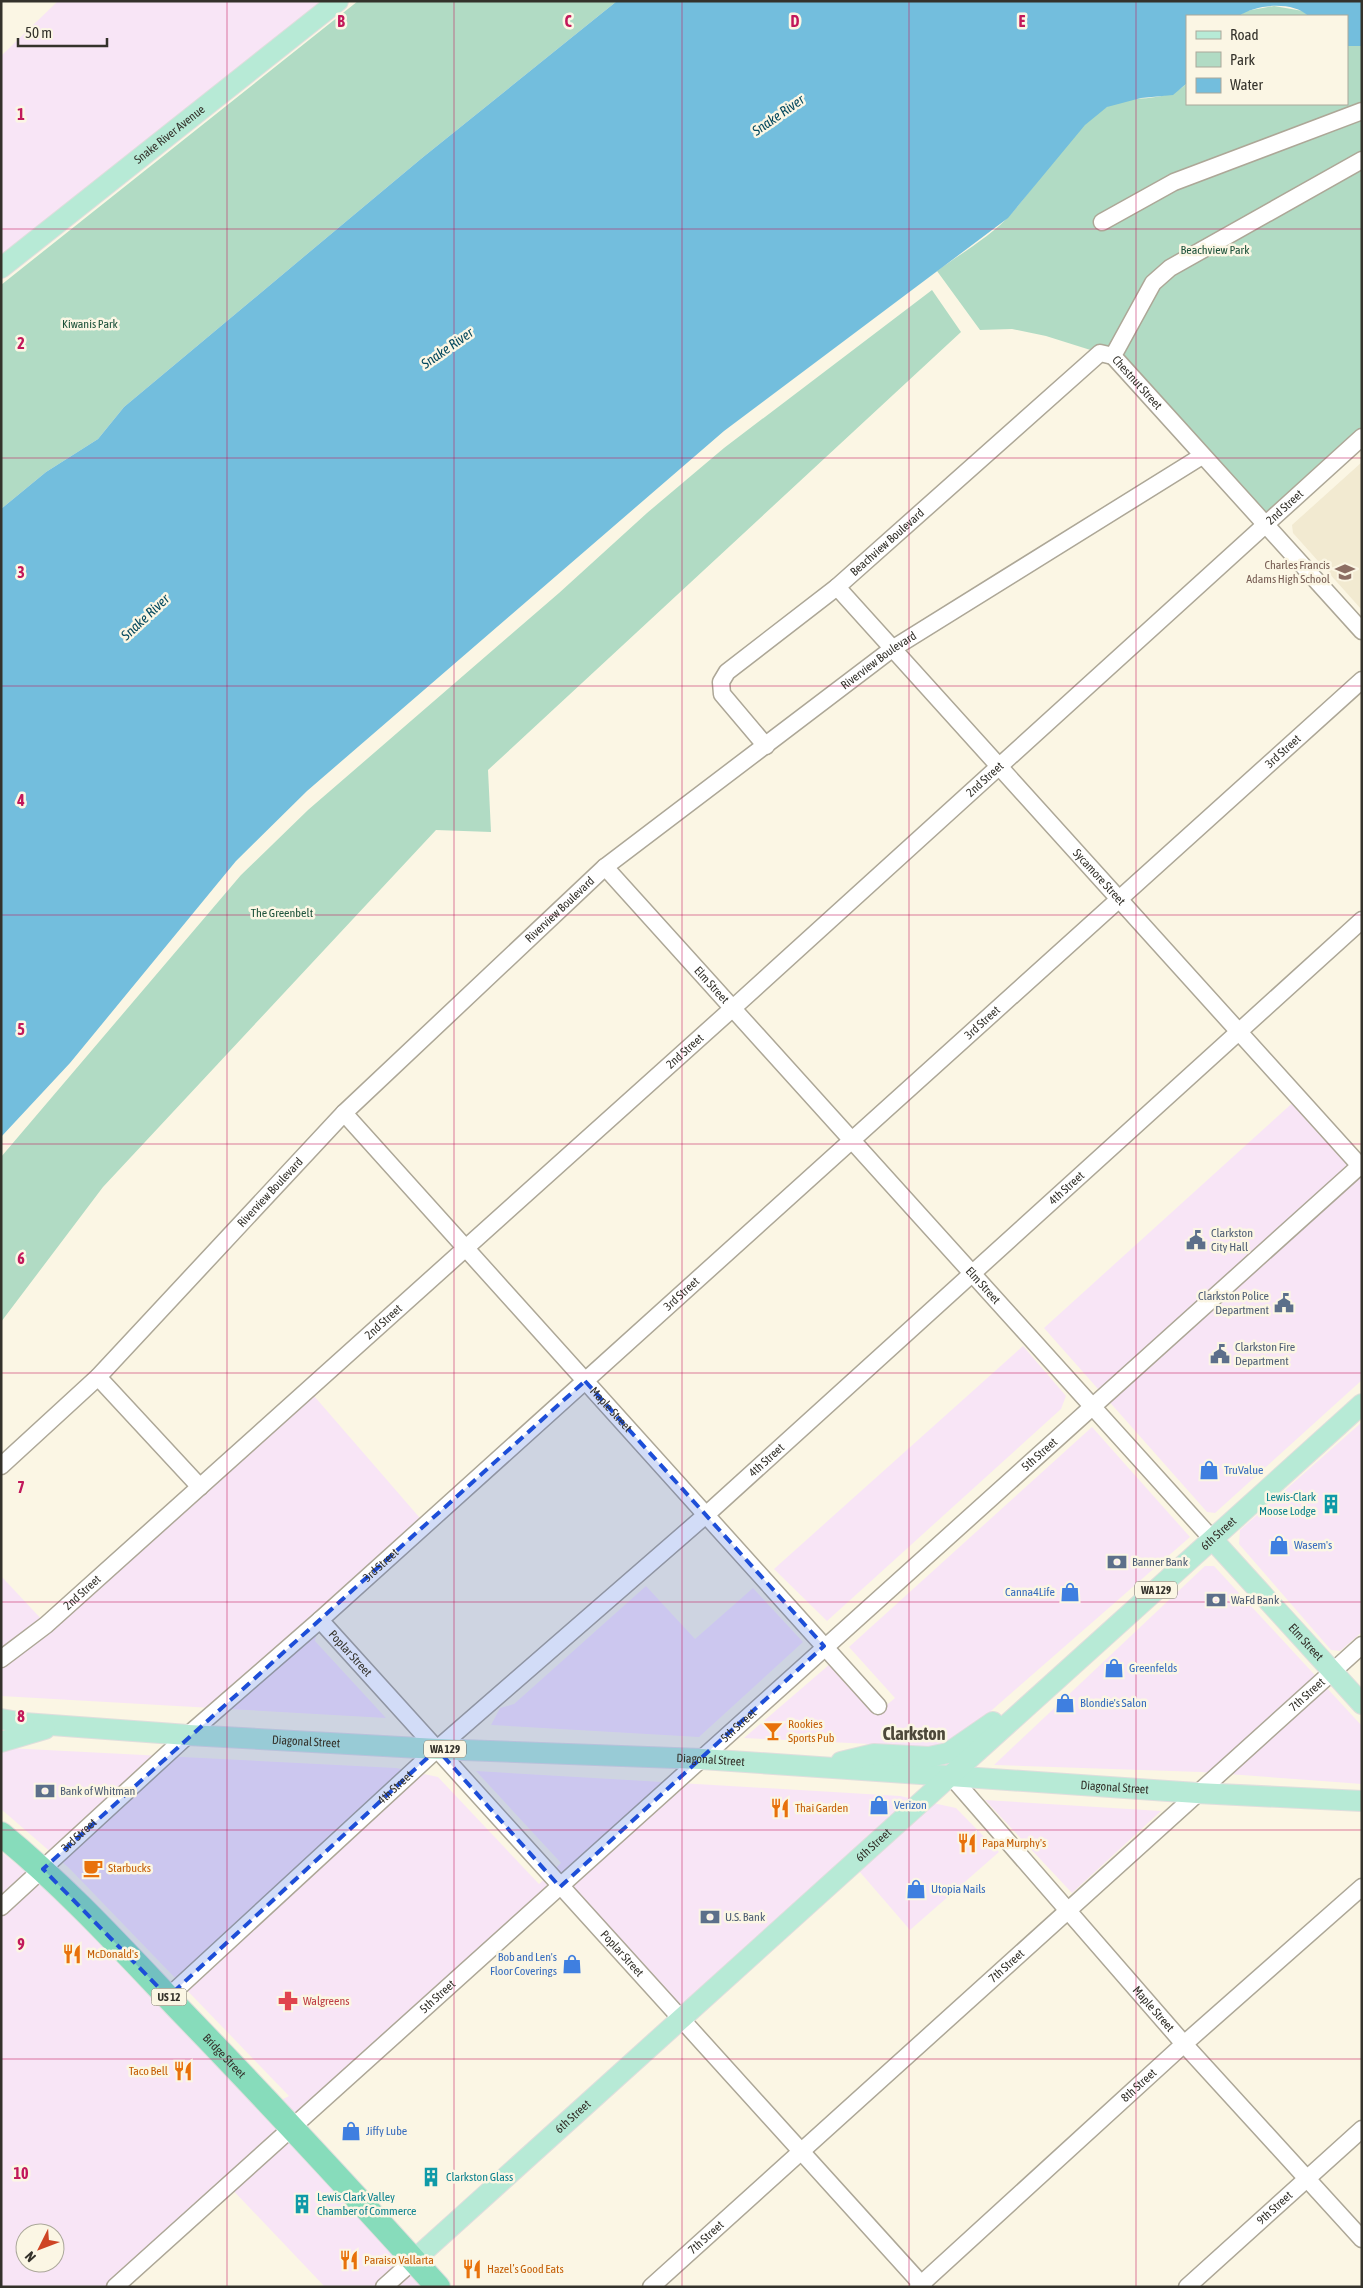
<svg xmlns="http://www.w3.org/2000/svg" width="1363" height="2288" font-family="'Asap Condensed',sans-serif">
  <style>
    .commercial { fill: #f8e5f6; fill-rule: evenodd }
    .built { fill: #f2ead1 }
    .green { fill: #b1dbc4 }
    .water { fill: #73bedd }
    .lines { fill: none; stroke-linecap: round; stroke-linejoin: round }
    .minor-casing { stroke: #ada797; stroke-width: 19 }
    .major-casing { stroke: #dfdedd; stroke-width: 22 }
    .highway-casing { stroke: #dfdedd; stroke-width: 26 }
    .minor { stroke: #fff; stroke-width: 16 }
    .major { stroke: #b7ead6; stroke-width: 20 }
    .highway { stroke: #87dcbb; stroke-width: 24 }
    .marked { fill: #1d4ed8; fill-opacity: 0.2; stroke: #1d4ed8; stroke-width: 4; stroke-dasharray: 10 6; stroke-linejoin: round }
    .grid { fill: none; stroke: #c2185b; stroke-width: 1; stroke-opacity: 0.55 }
    .labels { text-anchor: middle; stroke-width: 5; stroke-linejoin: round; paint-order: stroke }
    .shield { fill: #fbf6e4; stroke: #706d62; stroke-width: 1 }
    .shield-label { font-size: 11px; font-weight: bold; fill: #34322b }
    .street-label { font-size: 12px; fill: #34322b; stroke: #fbf6e4 }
    .park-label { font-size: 12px; fill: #1d523a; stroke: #fbf6e4 }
    .education-label { font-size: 12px; fill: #785e54; stroke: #fbf6e4; text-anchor: end }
    .service-label { font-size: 12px; fill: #4e5e75; stroke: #fbf6e4; text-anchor: start }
    .shop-label { font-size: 12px; fill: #366cbe; stroke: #fbf6e4; text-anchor: start }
    .culture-label { font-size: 12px; fill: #0d838f; stroke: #fbf6e4; text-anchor: start }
    .food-label { font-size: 12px; fill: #c56008; stroke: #fbf6e4; text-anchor: start }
    .health-label { font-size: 12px; fill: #be3a42; stroke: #fbf6e4; text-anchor: start }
    .water-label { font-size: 14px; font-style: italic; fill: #05495e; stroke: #fbf6e4 }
    .district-label { font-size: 18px; font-weight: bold; fill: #4d483a; stroke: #fbf6e4 }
    .grid-label { font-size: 16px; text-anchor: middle; font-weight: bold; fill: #c2185b; stroke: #fbf6e4; stroke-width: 5; stroke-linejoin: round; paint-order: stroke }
  </style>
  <rect width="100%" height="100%" fill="#fbf6e4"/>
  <path class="commercial" d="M58,1H338L1,268V56Z
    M1299,1097L1362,1164V1380L1215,1513L1207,1512L1044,1328Z
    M1023,1346L1066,1396L1061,1409L827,1621L774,1569Z
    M308,1389L426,1525L320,1620L315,1641L386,1718L1,1696V1576L46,1624Z
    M1362,1422V1632L1340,1651L1331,1650L1239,1544L1240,1530Z
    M1092,1427L1190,1537L968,1731L932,1747L744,1738L830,1664L875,1715L895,1698L849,1647Z
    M1205,1566H1214L1362,1726V1784L1201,1772L994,1765Z
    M646,1586L695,1639L753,1588L803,1642L699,1737L491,1725L500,1708L514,1704Z
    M7,1748L396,1768L438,1777L539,1884L561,1863L476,1771L900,1796L956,1808L999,1852L910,1930L853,1864L681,2020L560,1888L293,2127L438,2287H325L228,2185L115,2287H1V1852L44,1886L260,2111L289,2096L69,1868L1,1809V1754ZM25,2233H55V2263H25Z
    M985,1800L1161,1811L1072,1893Z"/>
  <path class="built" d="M1362,462V610L1293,533L1292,525Z"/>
  <path class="green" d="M358,1H617L422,158L124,407L98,439L46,472L1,509V285Z
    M1274,6L1303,11L1308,16H1239L1246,11Z
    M1347,46H1362V437L1265,525L1100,353L1046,336L1012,329L980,330L937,271C957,256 994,234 1009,216C1041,181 1066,135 1105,108C1128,92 1165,106 1187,83V104H1347Z
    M932,290L961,332L488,770L491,832L436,830L103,1187L1,1322V1157L241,875L308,810L559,593L647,513L724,448Z"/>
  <path class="water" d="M617,1H1362V46H1347V16H1308C1293,1 1256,4 1239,16H1187L1186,84L1173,95L1141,98L1107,107L1085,125L1008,218L724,431L307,791L236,861L70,1063L1,1137V509L46,472L98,439L124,407L422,158Z"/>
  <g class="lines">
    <defs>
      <g id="minor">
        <path id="s1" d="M1362,160L1170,268L1153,283L1113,356L1362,631"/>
        <path d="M1102,222L1174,182L1362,111"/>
        <path id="s2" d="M837,587L1362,1168"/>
        <path id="s3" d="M766,746L722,694L721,682L727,672L837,587L1100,353L1113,356"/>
        <path id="s4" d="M605,867L1213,1540"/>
        <path id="s5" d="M344,1113L878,1706"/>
        <path d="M98,1377L200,1487"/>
        <path id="s6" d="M1,1466L98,1377L344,1113L605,867L892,649L1202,456"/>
        <path id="s7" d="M320,1620L924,2287"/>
        <path id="s8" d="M1,1659L46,1625L733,1008L1362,437"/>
        <path id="s9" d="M950,1775L1184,2044L1362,2239"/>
        <path id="s10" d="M1,1907L188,1735L320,1620L1362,680"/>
        <path id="s11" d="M168,1997L437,1749L707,1514L1362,920"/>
        <path id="s12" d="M115,2287L1362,1164"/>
        <path d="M384,2287L414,2260"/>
        <path id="s13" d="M651,2287L1362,1645"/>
        <path id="s14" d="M918,2287L1184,2044L1362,1887"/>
        <path id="s15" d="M1187,2287L1362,2129"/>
      </g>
      <g id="major">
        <path id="s16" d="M1,268L338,1"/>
        <path id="s17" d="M1213,1540L1362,1704"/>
        <path id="s18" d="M1,1719L24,1723L188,1735L437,1749L702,1759L1197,1793L1362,1801"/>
        <path d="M1,1742L45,1729"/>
        <path d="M841,1762L874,1754L929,1757L948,1753L993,1722"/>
        <path id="s19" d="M414,2260L1362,1404"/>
      </g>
      <g id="highway">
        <path id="s20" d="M1,1834C67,1888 124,1951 182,2012C269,2102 354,2194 438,2287"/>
      </g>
    </defs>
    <use href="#minor" class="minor-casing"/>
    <use href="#major" class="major-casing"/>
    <use href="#highway" class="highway-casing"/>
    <use href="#minor" class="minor"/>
    <use href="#major" class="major"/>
    <use href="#highway" class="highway"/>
  </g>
  <path class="marked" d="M585,1381L824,1646L560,1887L437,1749L168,1997L43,1869Z"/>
  <path class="grid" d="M227,1V2287M454,1V2287M682,1V2287M909,1V2287M1136,1V2287M1,229H1362M1,458H1362M1,686H1362M1,915H1362M1,1144H1362M1,1373H1362M1,1602H1362M1,1830H1362M1,2059H1362"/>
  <defs>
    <symbol id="school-bare" viewBox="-9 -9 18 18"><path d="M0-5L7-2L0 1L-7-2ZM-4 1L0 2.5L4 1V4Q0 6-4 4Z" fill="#8d6e63" stroke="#fbf6e4" stroke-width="2.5" paint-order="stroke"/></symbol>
    <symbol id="civic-bare" viewBox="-9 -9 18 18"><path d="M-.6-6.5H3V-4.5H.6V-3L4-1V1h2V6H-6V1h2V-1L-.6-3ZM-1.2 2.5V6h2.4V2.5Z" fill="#5c6f8a" stroke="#fbf6e4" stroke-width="2.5" paint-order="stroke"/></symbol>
    <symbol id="shop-bare" viewBox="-9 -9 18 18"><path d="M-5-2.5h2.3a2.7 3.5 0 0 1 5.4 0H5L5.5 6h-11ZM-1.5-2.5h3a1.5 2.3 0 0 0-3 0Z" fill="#3f7fe0" stroke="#fbf6e4" stroke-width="2.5" paint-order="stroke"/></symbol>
    <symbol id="building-bare" viewBox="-9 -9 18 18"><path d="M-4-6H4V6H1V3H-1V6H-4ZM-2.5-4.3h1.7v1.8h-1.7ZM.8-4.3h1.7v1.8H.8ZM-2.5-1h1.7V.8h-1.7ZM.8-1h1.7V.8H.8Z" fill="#0f9aa8" stroke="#fbf6e4" stroke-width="2.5" paint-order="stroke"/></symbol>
    <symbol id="bank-bare" viewBox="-9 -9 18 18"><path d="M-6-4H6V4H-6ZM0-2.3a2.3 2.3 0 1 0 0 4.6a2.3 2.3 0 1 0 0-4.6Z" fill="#5c6f8a" stroke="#fbf6e4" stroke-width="2.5" paint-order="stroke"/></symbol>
    <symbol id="bar-bare" viewBox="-9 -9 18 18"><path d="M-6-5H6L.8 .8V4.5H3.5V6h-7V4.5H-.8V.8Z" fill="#e8710a" stroke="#fbf6e4" stroke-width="2.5" paint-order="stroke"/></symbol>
    <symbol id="restaurant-bare" viewBox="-9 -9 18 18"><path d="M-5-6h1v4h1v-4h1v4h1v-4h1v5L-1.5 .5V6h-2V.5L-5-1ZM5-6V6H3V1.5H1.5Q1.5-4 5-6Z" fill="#e8710a" stroke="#fbf6e4" stroke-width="2.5" paint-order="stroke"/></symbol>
    <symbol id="cafe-bare" viewBox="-9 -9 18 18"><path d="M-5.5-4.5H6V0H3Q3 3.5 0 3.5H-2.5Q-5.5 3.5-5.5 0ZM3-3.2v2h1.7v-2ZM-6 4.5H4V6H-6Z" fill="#e8710a" stroke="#fbf6e4" stroke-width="2.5" paint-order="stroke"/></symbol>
    <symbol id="pharmacy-bare" viewBox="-9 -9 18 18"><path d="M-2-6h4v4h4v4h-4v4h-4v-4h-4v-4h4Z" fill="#e0444e" stroke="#fbf6e4" stroke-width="2.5" paint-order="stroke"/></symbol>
  </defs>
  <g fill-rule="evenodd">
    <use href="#school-bare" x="1331" y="558" width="28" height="28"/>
    <use href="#civic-bare" x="1182" y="1226" width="28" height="28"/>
    <use href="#civic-bare" x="1270" y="1289" width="28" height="28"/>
    <use href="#civic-bare" x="1206" y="1340" width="28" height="28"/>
    <use href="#shop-bare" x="1195" y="1456" width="28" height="28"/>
    <use href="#building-bare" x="1317" y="1490" width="28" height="28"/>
    <use href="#shop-bare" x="1265" y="1531" width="28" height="28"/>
    <use href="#bank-bare" x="1103" y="1548" width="28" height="28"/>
    <use href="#shop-bare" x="1056" y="1578" width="28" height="28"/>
    <use href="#bank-bare" x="1202" y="1586" width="28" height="28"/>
    <use href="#shop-bare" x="1100" y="1654" width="28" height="28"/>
    <use href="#shop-bare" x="1051" y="1689" width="28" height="28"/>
    <use href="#bar-bare" x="759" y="1717" width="28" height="28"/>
    <use href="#bank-bare" x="31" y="1777" width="28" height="28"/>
    <use href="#shop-bare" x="865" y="1791" width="28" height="28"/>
    <use href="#restaurant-bare" x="766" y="1794" width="28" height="28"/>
    <use href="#restaurant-bare" x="953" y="1829" width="28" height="28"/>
    <use href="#cafe-bare" x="79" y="1854" width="28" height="28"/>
    <use href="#shop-bare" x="902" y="1875" width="28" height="28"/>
    <use href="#bank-bare" x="696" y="1903" width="28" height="28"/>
    <use href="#restaurant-bare" x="58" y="1940" width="28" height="28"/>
    <use href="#shop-bare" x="558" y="1950" width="28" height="28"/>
    <use href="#pharmacy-bare" x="274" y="1987" width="28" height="28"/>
    <use href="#restaurant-bare" x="169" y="2057" width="28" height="28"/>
    <use href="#shop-bare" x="337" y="2117" width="28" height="28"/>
    <use href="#building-bare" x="417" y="2163" width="28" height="28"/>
    <use href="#building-bare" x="288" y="2190" width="28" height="28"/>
    <use href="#restaurant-bare" x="335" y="2246" width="28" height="28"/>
    <use href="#restaurant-bare" x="458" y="2255" width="28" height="28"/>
  </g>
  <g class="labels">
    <g class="shield">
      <rect x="1135" y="1581.5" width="42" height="17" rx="4"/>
      <rect x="424" y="1740.5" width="42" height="17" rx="4"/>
      <rect x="151.5" y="1988.5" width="35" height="17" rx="4"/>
    </g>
    <g class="shield-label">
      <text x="1156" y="1594">WA 129</text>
      <text x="445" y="1753">WA 129</text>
      <text x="169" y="2001">US 12</text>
    </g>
    <g class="street-label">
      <text dy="4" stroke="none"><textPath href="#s16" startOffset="215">Snake River Avenue</textPath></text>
      <text dy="4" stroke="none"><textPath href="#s1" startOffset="362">Chestnut Street</textPath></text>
      <text dy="4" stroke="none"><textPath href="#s8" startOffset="1725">2nd Street</textPath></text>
      <text dy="4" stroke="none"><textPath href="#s3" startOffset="298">Beachview Boulevard</textPath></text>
      <text dy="4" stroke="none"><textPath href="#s6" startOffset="1194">Riverview Boulevard</textPath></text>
      <text dy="4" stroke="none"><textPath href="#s10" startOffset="1726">3rd Street</textPath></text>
      <text dy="4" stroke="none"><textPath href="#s8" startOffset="1320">2nd Street</textPath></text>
      <text dy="4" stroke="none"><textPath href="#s2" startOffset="391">Sycamore Street</textPath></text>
      <text dy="4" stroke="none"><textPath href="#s6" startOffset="789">Riverview Boulevard</textPath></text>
      <text dy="4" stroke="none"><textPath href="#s4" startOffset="159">Elm Street</textPath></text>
      <text dy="4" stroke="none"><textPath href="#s10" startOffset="1321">3rd Street</textPath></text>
      <text dy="4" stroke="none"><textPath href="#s8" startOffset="915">2nd Street</textPath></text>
      <text dy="4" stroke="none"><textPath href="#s11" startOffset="1209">4th Street</textPath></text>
      <text dy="4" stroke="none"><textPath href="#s6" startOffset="384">Riverview Boulevard</textPath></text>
      <text dy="4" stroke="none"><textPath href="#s4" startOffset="564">Elm Street</textPath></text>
      <text dy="4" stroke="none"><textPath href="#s10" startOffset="916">3rd Street</textPath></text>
      <text dy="4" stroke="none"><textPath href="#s8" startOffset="510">2nd Street</textPath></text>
      <text dy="4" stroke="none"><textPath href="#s5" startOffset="399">Maple Street</textPath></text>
      <text dy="4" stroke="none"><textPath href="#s12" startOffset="1244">5th Street</textPath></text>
      <text dy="4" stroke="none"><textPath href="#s11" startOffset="804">4th Street</textPath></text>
      <text dy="4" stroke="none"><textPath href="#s19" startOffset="1084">6th Street</textPath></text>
      <text dy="4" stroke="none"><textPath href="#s10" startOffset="511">3rd Street</textPath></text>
      <text dy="4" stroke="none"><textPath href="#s8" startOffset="105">2nd Street</textPath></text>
      <text dy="4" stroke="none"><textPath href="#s17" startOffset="138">Elm Street</textPath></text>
      <text dy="4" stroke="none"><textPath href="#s7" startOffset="45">Poplar Street</textPath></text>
      <text dy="4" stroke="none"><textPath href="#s13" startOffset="884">7th Street</textPath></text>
      <text dy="4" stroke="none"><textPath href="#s12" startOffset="839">5th Street</textPath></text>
      <text dy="4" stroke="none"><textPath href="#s18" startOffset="306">Diagonal Street</textPath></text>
      <text dy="4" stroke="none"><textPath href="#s18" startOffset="711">Diagonal Street</textPath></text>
      <text dy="4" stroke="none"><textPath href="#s18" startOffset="1116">Diagonal Street</textPath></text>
      <text dy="4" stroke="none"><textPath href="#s11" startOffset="309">4th Street</textPath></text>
      <text dy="4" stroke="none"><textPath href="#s10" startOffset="106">3rd Street</textPath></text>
      <text dy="4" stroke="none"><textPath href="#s19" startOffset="619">6th Street</textPath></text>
      <text dy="4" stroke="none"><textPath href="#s7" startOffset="450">Poplar Street</textPath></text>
      <text dy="4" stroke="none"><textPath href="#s13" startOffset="479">7th Street</textPath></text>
      <text dy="4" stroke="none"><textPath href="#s12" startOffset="434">5th Street</textPath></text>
      <text dy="4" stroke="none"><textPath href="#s9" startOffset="310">Maple Street</textPath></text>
      <text dy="4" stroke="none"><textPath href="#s20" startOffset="315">Bridge Street</textPath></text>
      <text dy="4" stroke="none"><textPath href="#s14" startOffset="299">8th Street</textPath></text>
      <text dy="4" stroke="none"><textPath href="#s19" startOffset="214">6th Street</textPath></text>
      <text dy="4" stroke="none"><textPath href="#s15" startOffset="118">9th Street</textPath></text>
      <text dy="4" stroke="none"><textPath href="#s13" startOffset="74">7th Street</textPath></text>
    </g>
    <g class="park-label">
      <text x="1215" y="254">Beachview Park</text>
      <text x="90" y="328">Kiwanis Park</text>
      <text x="282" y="917">The Greenbelt</text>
    </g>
    <g class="education-label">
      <text x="1330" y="569">Charles Francis<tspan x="1330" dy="14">Adams High School</tspan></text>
    </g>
    <g class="service-label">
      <text x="1211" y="1237">Clarkston<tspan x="1211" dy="14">City Hall</tspan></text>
      <text x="1269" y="1300" text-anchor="end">Clarkston Police<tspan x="1269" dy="14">Department</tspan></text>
      <text x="1235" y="1351">Clarkston Fire<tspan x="1235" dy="14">Department</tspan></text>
      <text x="1132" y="1566">Banner Bank</text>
      <text x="1231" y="1604">WaFd Bank</text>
      <text x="60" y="1795">Bank of Whitman</text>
      <text x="725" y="1921">U.S. Bank</text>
    </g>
    <g class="shop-label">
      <text x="1224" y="1474">TruValue</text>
      <text x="1294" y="1549">Wasem's</text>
      <text x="1055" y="1596" text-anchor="end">Canna4Life</text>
      <text x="1129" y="1672">Greenfelds</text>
      <text x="1080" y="1707">Blondie's Salon</text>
      <text x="894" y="1809">Verizon</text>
      <text x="931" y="1893">Utopia Nails</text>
      <text x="557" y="1961" text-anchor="end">Bob and Len's<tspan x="557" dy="14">Floor Coverings</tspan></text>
      <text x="366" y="2135">Jiffy Lube</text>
    </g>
    <g class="culture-label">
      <text x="1316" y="1501" text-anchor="end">Lewis-Clark<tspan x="1316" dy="14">Moose Lodge</tspan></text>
      <text x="446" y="2181">Clarkston Glass</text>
      <text x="317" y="2201">Lewis Clark Valley<tspan x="317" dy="14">Chamber of Commerce</tspan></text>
    </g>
    <g class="food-label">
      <text x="788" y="1728">Rookies<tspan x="788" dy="14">Sports Pub</tspan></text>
      <text x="795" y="1812">Thai Garden</text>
      <text x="982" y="1847">Papa Murphy's</text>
      <text x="108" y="1872">Starbucks</text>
      <text x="87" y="1958">McDonald's</text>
      <text x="168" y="2075" text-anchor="end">Taco Bell</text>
      <text x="364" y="2264">Paraiso Vallarta</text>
      <text x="487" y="2273">Hazel’s Good Eats</text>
    </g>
    <g class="health-label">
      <text x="303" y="2005">Walgreens</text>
    </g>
    <g class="water-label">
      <text transform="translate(778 115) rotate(-35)" y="5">Snake River</text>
      <text transform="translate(447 348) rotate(-35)" y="5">Snake River</text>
      <text transform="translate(145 617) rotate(-43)" y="5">Snake River</text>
    </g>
    <g class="district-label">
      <text x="914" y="1740">Clarkston</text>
    </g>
  </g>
  <g class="grid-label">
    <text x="341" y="27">B</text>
    <text x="568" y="27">C</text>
    <text x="795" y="27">D</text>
    <text x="1022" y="27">E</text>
    <text x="21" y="120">1</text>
    <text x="21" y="349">2</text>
    <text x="21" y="578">3</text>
    <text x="21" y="806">4</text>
    <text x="21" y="1035">5</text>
    <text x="21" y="1264">6</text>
    <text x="21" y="1493">7</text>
    <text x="21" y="1722">8</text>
    <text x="21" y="1950">9</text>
    <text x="21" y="2179">10</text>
  </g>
  <rect width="1363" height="2288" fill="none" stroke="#34322b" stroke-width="5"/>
  <rect x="1186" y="15" width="162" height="90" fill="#fbf6e4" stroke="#aba89a"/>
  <rect x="1196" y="31" width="25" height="8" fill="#b7ead6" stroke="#aba89a"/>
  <text x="1230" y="40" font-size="15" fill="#34322b">Road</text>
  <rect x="1196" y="52" width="25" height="15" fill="#b1dbc4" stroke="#aba89a"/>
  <text x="1230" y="65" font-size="15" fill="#34322b">Park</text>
  <rect x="1196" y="78" width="25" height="15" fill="#73bedd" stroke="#aba89a"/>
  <text x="1230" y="90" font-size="15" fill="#34322b">Water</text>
  <g transform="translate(40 2248) rotate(228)"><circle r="24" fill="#fbf6e4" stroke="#aba89a"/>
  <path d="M0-4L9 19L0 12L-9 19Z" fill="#ce4424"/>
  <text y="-8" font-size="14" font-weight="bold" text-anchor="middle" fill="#34322b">N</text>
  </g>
  <path d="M18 38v8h89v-8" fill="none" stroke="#34322b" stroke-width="2.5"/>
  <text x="25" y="38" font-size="15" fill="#34322b" stroke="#fbf6e4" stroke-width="4" paint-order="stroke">50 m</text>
</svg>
